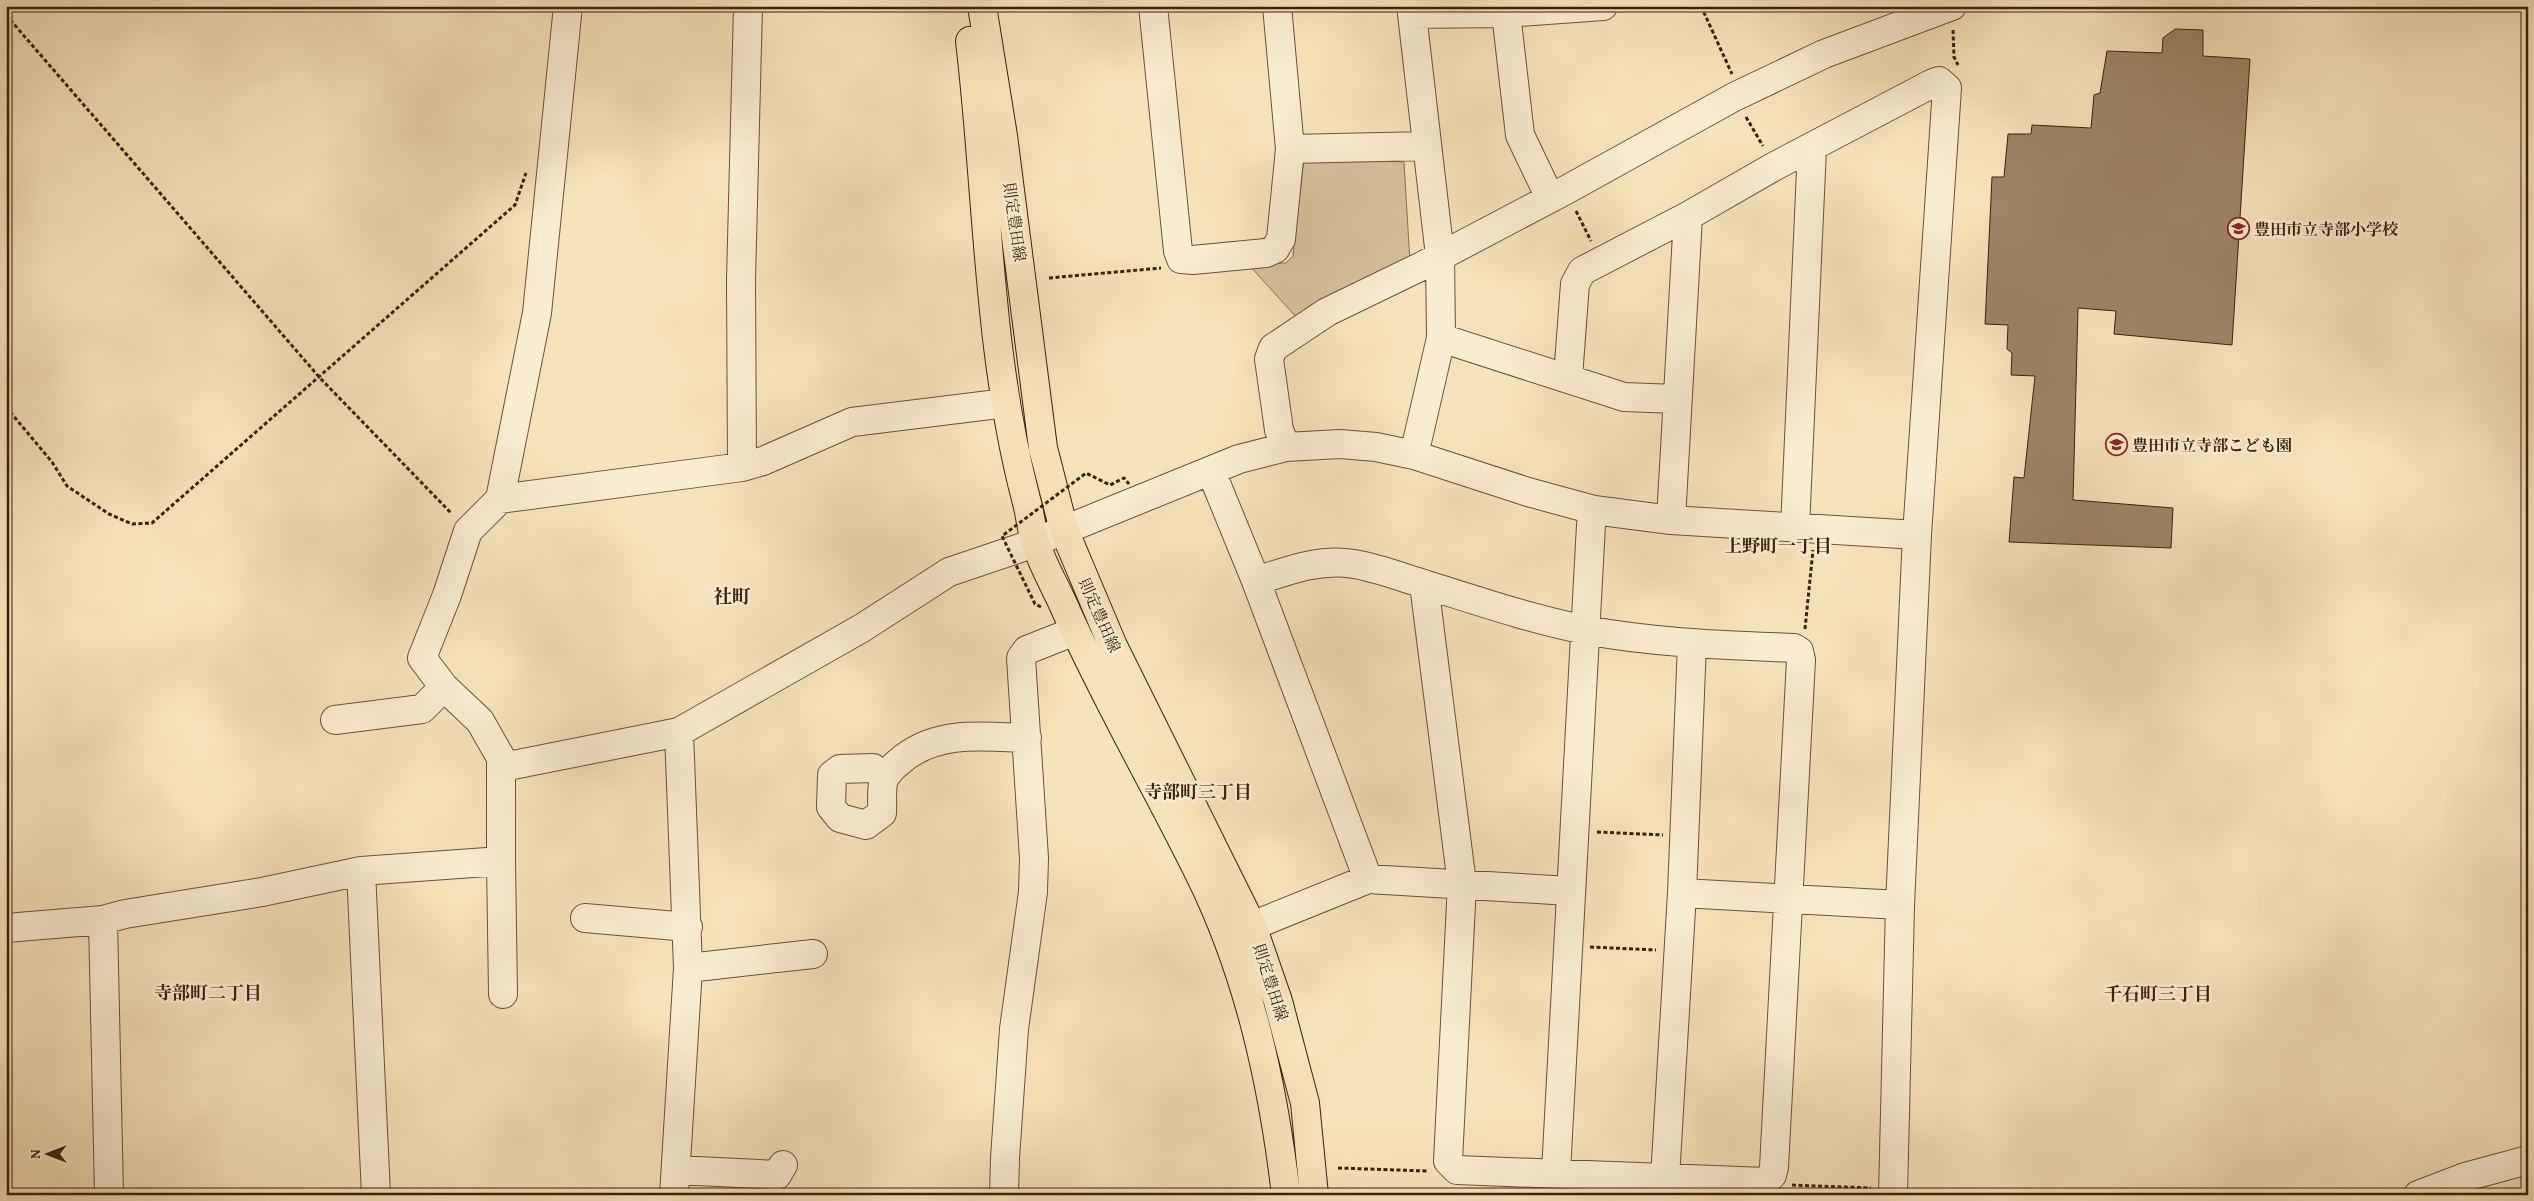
<svg xmlns="http://www.w3.org/2000/svg" width="2534" height="1201" font-family="'Gentium Book Plus','Noto Serif JP',serif">
  <style>
    .green { fill: #d7c29e; stroke: #897156 }
    .building { fill: #9d8568; stroke: #3b200e }
    .lines { fill: none; stroke-linecap: round; stroke-linejoin: round }
    .minor-casing { stroke: #6a5139; stroke-width: 30 }
    .major-casing { stroke: #3b200e; stroke-width: 30 }
    .path { stroke: #3b200e; stroke-width: 3; stroke-dasharray: 4 2.5; stroke-linecap: butt }
    .minor { stroke: #faedd3; stroke-width: 28 }
    .major { stroke: #f7e3bb; stroke-width: 28 }
    .path-bridge { stroke: #3b200e; stroke-width: 3; stroke-dasharray: 4 2.5; stroke-linecap: butt }
    .labels { text-anchor: middle; stroke-width: 5; stroke-linejoin: round; paint-order: stroke }
    .street-label { font-size: 16px; fill: #3b200e; stroke: #faedd3 }
    .poi-label { font-size: 16px; font-weight: bold; fill: #3b200e; stroke: #faedd3; text-anchor: start }
    .neighbourhood-label { font-size: 18px; font-weight: bold; fill: #3b200e; stroke: #faedd3 }
    .quarter-label { font-size: 19px; font-weight: bold; fill: #3b200e; stroke: #faedd3 }
  </style>
  <rect width="100%" height="100%" fill="#f7e3bb"/>
  <filter id="stains"><feTurbulence type="fractalNoise" baseFrequency=".004" numOctaves="4"/><feColorMatrix values="0 0 0 0 .2 0 0 0 0 .09 0 0 0 0 .02 0 0 0 .5 -.17"/></filter>
  <radialGradient id="worn" r=".72"><stop offset=".6" stop-color="#630" stop-opacity="0"/><stop offset="1" stop-color="#630" stop-opacity=".3"/></radialGradient>
  <path class="green" d="M1304,157L1404,162L1410,262L1298,319L1248,264L1286,263L1293,256Z"/>
  <path class="building" d="M2175,29L2203,30V56L2250,59L2232,345L2114,334L2116,311L2078,308L2073,500L2173,508L2171,548L2009,542L2014,477L2024,478L2035,376L2011,375L2012,353L2007,349L2008,325L1985,324L1992,177H2004L2008,134H2031L2032,125L2091,128L2094,95L2100,93L2107,51L2162,53L2163,38Z"/>
  <g class="lines">
    <defs>
      <path id="minor" d="M1153,6L1178,251L1181,259L1193,260L1266,253L1275,249L1281,239L1290,149L1277,6
        M1411,6L1412,14L1506,13L1603,6
        M1506,13L1520,135L1550,198
        M1412,14L1440,256L1441,338L1414,455
        M1290,149L1427,146
        M1441,338L1624,397L1676,399
        M1568,377L1575,284L1582,271L1688,216L1775,166L1933,83L1939,81L1947,88L1917,535L1900,905L1893,1195
        M1286,447L1279,430L1269,359L1273,348L1327,312L1422,266L1566,190L1734,97L1824,54L1952,6
        M742,467L741,280L748,6
        M1211,471L1256,581L1368,879
        M500,499L742,467L763,461L852,422L1006,403
        M1671,520L1688,216
        M1795,528L1812,148
        M1256,581C1287,571 1320,558 1354,564C1378,568 1401,577 1424,584
        M1424,584C1478,601 1531,619 1586,630C1654,643 1724,645 1794,648L1799,651L1801,660L1774,1167L1772,1175L1765,1182L1457,1170L1448,1161L1462,884Z
        M335,720L422,709L444,687
        M503,767L679,732L862,628L949,572L1020,548L1239,459L1286,447L1340,444L1376,447L1414,455L1528,492L1594,510L1671,520L1917,535
        M884,777L873,768L840,769L832,775L831,807L840,818L866,825L882,813C883,803 880,784 886,776C890,768 898,763 905,757C942,730 984,737 1027,738
        M501,861L503,994
        M361,871L376,1195
        M1682,893L1900,905
        M585,918L688,927
        M103,920L109,1195
        M1252,926L1368,879L1570,891
        M6,928L103,920L125,914L262,892L361,871L501,861V758L480,721L444,687L422,658L447,595L468,531L500,499L537,313L568,6
        M688,968L813,954
        M677,1170L777,1175L783,1165
        M1556,1172L1591,525L1594,510
        M674,1195L688,968L679,732
        M1004,1195L1005,1158L1014,1029L1033,892L1034,858L1021,658L1027,650L1075,631
        M1664,1195L1682,893L1692,644
        M2418,1195L2465,1177L2528,1160"/>
      <path id="major" d="M982,6L1003,136L1043,448L1064,530L1113,646L1252,926L1278,1001L1305,1103L1314,1195
        M970,41C988,193 987,350 1026,499C1030,513 1031,527 1035,541C1042,565 1057,589 1067,613C1107,702 1156,786 1199,873C1249,974 1273,1084 1286,1195"/>
    </defs>
    <use href="#minor" class="minor-casing"/>
    <use href="#major" class="major-casing"/>
    <path class="path" d="M1701,6L1732,74
      M6,15L320,378L452,514
      M1953,30L1954,57L1958,65
      M1746,117L1763,146
      M1576,211L1591,241
      M1049,278L1161,268
      M6,407L52,462L67,486L109,514L132,524L152,523L515,205L526,173
      M1805,629L1813,550
      M1597,832L1663,835
      M1590,947L1656,950
      M1338,1168L1427,1171
      M1792,1185L1871,1188"/>
    <use href="#minor" class="minor"/>
    <use href="#major" class="major"/>
    <path class="path-bridge" d="M1041,607L1035,604L1002,536L1086,473L1110,485L1124,478L1129,484"/>
  </g>
  <defs>
    <symbol id="school-ring" viewBox="-11 -11 22 22"><circle r="9.5" fill="#faedd3" stroke="#8f2418" stroke-width="1.5"/><path d="M0-5L7-2L0 1L-7-2ZM-4 1L0 2.5L4 1V4Q0 6-4 4Z" fill="#8f2418"/></symbol>
  </defs>
  <g fill-rule="evenodd">
    <use href="#school-ring" x="2226" y="216" width="25" height="25"/>
    <use href="#school-ring" x="2104" y="432" width="25" height="25"/>
  </g>
  <g class="labels">
    <g class="street-label">
      <text transform="translate(1015 222) rotate(82)" y="6">則定豊田線</text>
      <text transform="translate(1100 615) rotate(66)" y="6">則定豊田線</text>
      <text transform="translate(1271 982) rotate(72)" y="6">則定豊田線</text>
    </g>
    <g class="poi-label">
      <text x="2254" y="235">豊田市立寺部小学校</text>
      <text x="2132" y="451">豊田市立寺部こども園</text>
    </g>
    <g class="neighbourhood-label">
      <text x="1778" y="552">上野町一丁目</text>
      <text x="1198" y="798">寺部町三丁目</text>
      <text x="208" y="999">寺部町二丁目</text>
      <text x="2158" y="1000">千石町三丁目</text>
    </g>
    <g class="quarter-label">
      <text x="732" y="603">社町</text>
    </g>
  </g>
  <rect width="2534" height="1201" fill="none" stroke="#f7e3bb" stroke-width="25"/>
  <rect x="8" y="8" width="2519" height="1186" fill="none" stroke="#3b200e" stroke-width="2.5"/>
  <rect x="12" y="12" width="2509" height="1176" fill="none" stroke="#3b200e"/>
  <g transform="translate(48 1154) rotate(270)" stroke="#faedd3" stroke-width="4" paint-order="stroke">
  <path d="M0-4L9 19L0 12L-9 19Z" fill="#3b200e"/>
  <text y="-8" font-size="14" font-weight="bold" text-anchor="middle" fill="#3b200e">N</text>
  </g>
  <rect width="100%" height="100%" filter="url(#stains)"/>
  <rect width="100%" height="100%" fill="url(#worn)"/>
</svg>
